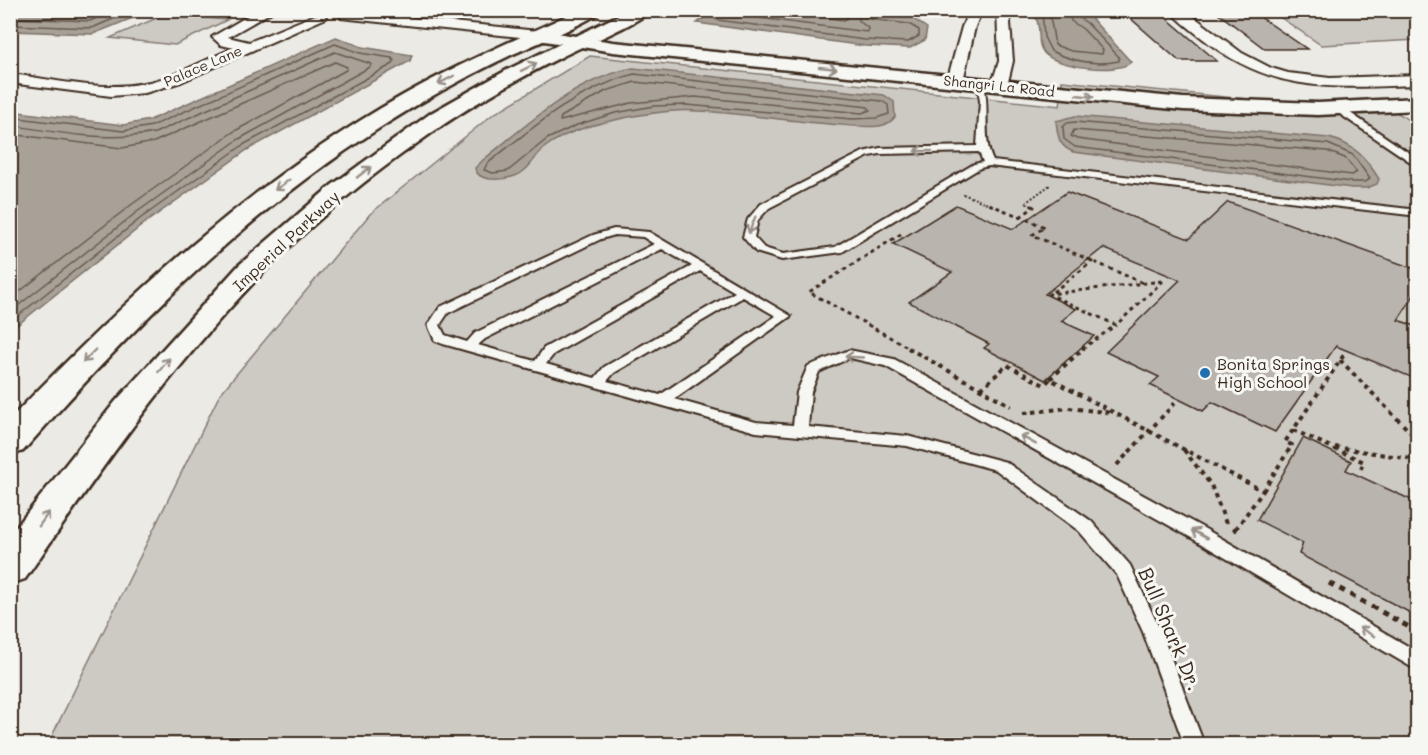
<svg xmlns="http://www.w3.org/2000/svg" width="1428" height="755" font-family="Mali,sans-serif">
  <style>
    .green { fill: #cdcac4; stroke: #847a71; stroke-width: 1.5 }
    .water { fill: #a8a198; stroke: #7c7167; stroke-width: 1.5 }
    .lines { fill: none; stroke-linecap: round; stroke-linejoin: round }
    .shore { stroke: #675a4f; stroke-width: 1.5 }
    .building { fill: #bab4ae; stroke: #3b2a1e; stroke-width: 1.5 }
    .lane-casing { stroke: #3b2a1e; stroke-width: 4 }
    .street-casing { stroke: #3b2a1e; stroke-width: 4 }
    .secondary-casing { stroke: #3b2a1e; stroke-width: 5 }
    .primary-casing { stroke: #3b2a1e; stroke-width: 5 }
    .path-far3 { stroke: #3b2a1e; stroke-width: 2; stroke-dasharray: 2 2; stroke-linecap: butt }
    .path-far2 { stroke: #3b2a1e; stroke-width: 3; stroke-dasharray: 4 4; stroke-linecap: butt }
    .path-far1 { stroke: #3b2a1e; stroke-width: 4; stroke-dasharray: 4.5 4.5; stroke-linecap: butt }
    .path { stroke: #3b2a1e; stroke-width: 5; stroke-dasharray: 6 6; stroke-linecap: butt }
    .lane { fill: #f6f6f2; fill-rule: evenodd }
    .street { fill: #f6f6f2; fill-rule: evenodd }
    .secondary { fill: #f6f6f2; fill-rule: evenodd }
    .primary { fill: #f6f6f2; fill-rule: evenodd }
    .oneway { stroke: #989088 }
    .poi-dot { fill: #1f6fb2; stroke: #f6f6f2; stroke-width: 2 }
    .labels { text-anchor: middle; stroke-width: 6; stroke-linejoin: round; paint-order: stroke }
    .far-street-label { font-size: 14px; fill: #3b2a1e; stroke: #f6f6f2 }
    .street-label { font-size: 16px; fill: #3b2a1e; stroke: #f6f6f2 }
    .poi-label { font-size: 16px; fill: #3b2a1e; stroke: #f6f6f2; text-anchor: start }
    .near-street-label { font-size: 20px; fill: #3b2a1e; stroke: #f6f6f2 }
  </style>
  <rect width="100%" height="100%" fill="#ebeae5"/>
  <filter id="ink" filterUnits="userSpaceOnUse"><feTurbulence type="fractalNoise" baseFrequency=".0167" numOctaves="2"/><feDisplacementMap in="SourceGraphic" scale="12" xChannelSelector="R" yChannelSelector="G"/><feConvolveMatrix kernelMatrix="1 2 1 2 8 2 1 2 1" color-interpolation-filters="sRGB"/></filter>
  <g filter="url(#ink)">
    <path class="green" d="M1271,11H1417V40L1321,45Z
      M166,14L227,20L175,45L110,38Z
      M590,56L1060,106L1061,97L1392,109L1417,126V744H48L220,394L370,214L492,115Z
      M1062,81L1225,97L1311,104H1246L1061,90Z"/>
    <path class="water" d="M11,10H150V11L93,34L11,31Z
      M838,10L912,18L927,28L925,40L910,48L865,46L697,23L713,11Z
      M1040,11H1072L1091,18L1131,62C1118,75 1056,67 1044,53C1035,43 1043,28 1035,17L1036,12Z
      M336,37L362,47L412,55L410,61L247,150L145,223L11,330V111L123,125L150,120Z
      M633,68L884,95L894,102L895,117C891,122 886,125 879,126C863,128 845,125 829,124C785,121 742,113 698,111C677,109 655,113 634,116C604,122 568,129 544,148C534,157 528,172 515,176C503,180 478,183 475,168L483,160C528,124 575,79 633,68Z
      M1075,116L1329,138C1354,144 1366,158 1379,179L1377,184L1367,188H1352L1073,152C1058,145 1058,137 1056,121Z"/>
    <g class="lines">
      <path class="shore" d="M716,10L714,18L717,20L865,40L908,42L919,36V30L909,24L869,19L864,16L863,10
        M723,10L728,14L867,32L868,28L859,21L856,10
        M768,10L844,20L847,18V10
        M1042,10L1044,37L1051,51C1072,61 1096,66 1119,61V57L1087,23L1078,17L1076,10
        M1049,10L1055,45L1071,51L1102,54L1103,50L1083,29L1071,21L1068,10
        M10,18L90,21L115,10
        M10,25L92,28L134,10
        M634,74L882,101L888,105L889,114L876,118L852,119L686,105L654,106L615,113L577,125L547,139L508,171L493,173L484,170L487,164C533,127 576,90 634,74Z
        M635,82L860,106L868,107L870,110L862,113L695,97L631,103L560,121L561,117L606,91Z
        M10,117L123,131L152,126L335,44L360,53L392,58L394,61L393,64L243,145L141,218L10,322
        M1075,122L1328,144L1353,155L1370,179L1365,182H1352L1075,147L1064,139L1063,127L1067,123Z
        M10,125C59,133 106,142 155,133L335,52L371,64L370,67L239,139L137,212L10,312
        M1074,130L1327,151L1345,158L1357,172L1352,175L1077,139L1071,136Z
        M10,134L122,148L154,142L335,62L347,67L346,70L233,132L131,205L10,299"/>
    </g>
    <path class="building" d="M1121,10H1157L1217,61H1179Z
      M1214,10H1250L1307,49H1265Z
      M1067,192L1189,239L1228,202L1418,270V289L1398,320L1418,327V380L1336,346L1275,432L1212,402L1203,411L1150,385L1159,377L1106,352L1180,280L1103,248L1045,294L1076,309L1061,321L1094,336L1045,380L984,348L989,344L909,302L952,272L893,244L956,205L1013,229Z
      M1303,438L1351,461L1346,470L1418,503V617L1299,554L1303,543L1257,520Z"/>
    <g class="lines">
      <defs>
        <path id="lane" d="M389,10H398L384,19H380V17Z
          M977,82L984,84C990,110 982,139 993,161L1418,210V216L989,166L980,168L842,252L782,260L756,252L743,237L748,219L761,204L863,152L880,148L977,146L980,101ZM979,152L983,162L974,164L835,247L783,254L764,248L754,237L758,220L769,208L869,156L880,154Z
          M1334,106H1340L1418,159V167L1334,110Z
          M614,229L649,232L791,316L674,399L756,422L793,425L797,392L808,366L849,350L894,359L1207,530L1418,652V671L1195,540L885,366L850,358L819,372L811,392L808,427L907,436L1006,462L1091,521L1130,565L1161,632L1204,744H1184L1143,632L1117,575L1079,531L996,470L907,446L756,432L443,344L435,341L428,325L440,307L593,235ZM615,235L643,237L654,244L475,333L467,342L445,335L440,325L448,313L601,239ZM662,249L692,266L544,348L535,361L478,345L485,339ZM700,271L735,292L604,367L595,378L546,364L554,354ZM743,297L776,316L660,395L607,381L614,373Z"/>
        <path id="street" d="M258,10H275L228,37L249,42L315,15H325L326,18L181,82L145,93L111,96L10,83V74C53,79 101,92 144,83C175,78 205,59 234,48L221,45L212,37Z
          M969,10H982L975,27L963,81L955,86L947,81L962,27Z
          M997,10H1009L1013,61L1007,86L999,91L991,86L999,61Z
          M1170,10H1185L1242,53L1271,68L1288,73L1330,78L1418,75V85C1333,88 1272,94 1202,38C1191,29 1179,21 1170,10Z
          M346,11L538,31L545,35L538,39L341,18L340,15Z"/>
        <path id="secondary" d="M538,30L613,42L1183,98L1318,103L1418,98V110L1318,115L1183,110L613,52L532,39L529,35L532,31Z"/>
        <path id="primary" d="M579,10H602C593,21 526,48 509,56C463,78 420,102 378,129C240,218 131,329 23,451L10,455V419C128,297 251,182 400,97C458,64 519,38 579,10Z
          M629,10H651C641,22 580,47 563,56C514,81 467,107 423,139C364,180 307,227 257,279C169,370 96,476 25,579L10,584V535L115,402L239,265L332,185L431,113L507,70Z"/>
      </defs>
      <use href="#lane" class="lane-casing"/>
      <use href="#street" class="street-casing"/>
      <use href="#secondary" class="secondary-casing"/>
      <use href="#primary" class="primary-casing"/>
      <path class="path-far3" d="M963,194L993,206
        M1032,206L1025,203L1050,185"/>
      <path class="path-far2" d="M989,204L1045,227L1032,235L1143,283
        M1020,217L1034,207L1028,204
        M901,234L809,292L911,349
        M1163,281L1116,325L1049,294Z
        M1053,292L1093,261
        M1082,349L1116,325"/>
      <path class="path-far1" d="M908,348L1011,406
        M1340,360L1418,440
        M1050,379L1084,348
        M981,389L1007,365L1044,385L1050,379L1263,491L1235,530
        M1024,413L1068,408L1113,413
        M1293,430L1364,462L1359,472
        M1335,447L1418,460
        M1184,450L1211,485L1227,526
        M1117,465L1175,403
        M1263,491L1292,445L1285,442L1346,352"/>
      <path class="path" d="M1234,531L1236,528
        M1329,583L1418,632"/>
      <use href="#lane" class="lane"/>
      <use href="#street" class="street"/>
      <use href="#secondary" class="secondary"/>
      <use href="#primary" class="primary"/>
    </g>
    <defs><path id="oneway-shaft" d="M-6 0H5M1.5-3L5.5 0L1.5 3" fill="none" stroke-width="1.6" stroke-linecap="round" stroke-linejoin="round" transform="scale(1.5)"/></defs>
    <g class="oneway">
      <use href="#oneway-shaft" transform="translate(529 67) rotate(-26)"/>
      <use href="#oneway-shaft" transform="translate(828 68) rotate(6)"/>
      <use href="#oneway-shaft" transform="translate(446 80) rotate(152)"/>
      <use href="#oneway-shaft" transform="translate(1085 96) rotate(6)"/>
      <use href="#oneway-shaft" transform="translate(923 151) rotate(180)"/>
      <use href="#oneway-shaft" transform="translate(364 172) rotate(-38)"/>
      <use href="#oneway-shaft" transform="translate(282 185) rotate(144)"/>
      <use href="#oneway-shaft" transform="translate(752 225) rotate(112)"/>
      <use href="#oneway-shaft" transform="translate(89 356) rotate(134)"/>
      <use href="#oneway-shaft" transform="translate(854 357) rotate(-177)"/>
      <use href="#oneway-shaft" transform="translate(164 365) rotate(-51)"/>
      <use href="#oneway-shaft" transform="translate(1028 440) rotate(-151)"/>
      <use href="#oneway-shaft" transform="translate(44 519) rotate(-55)"/>
      <use href="#oneway-shaft" transform="translate(1199 534) rotate(-151)"/>
      <use href="#oneway-shaft" transform="translate(1367 632) rotate(-150)"/>
    </g>
  </g>
  <circle class="poi-dot" cx="1205" cy="373" r="6"/>
  <g class="labels">
    <g class="far-street-label">
      <text transform="translate(203 66) rotate(-23)" y="5">Palace Lane</text>
      <text transform="translate(999 86) rotate(6)" y="5">Shangri La Road</text>
    </g>
    <g class="street-label">
      <text transform="translate(286 241) rotate(-43)" y="6">Imperial Parkway</text>
    </g>
    <g class="poi-label">
      <text x="1217" y="370">Bonita Springs<tspan x="1217" dy="18">High School</tspan></text>
    </g>
    <g class="near-street-label">
      <text transform="translate(1170 629) rotate(67)" y="7">Bull Shark Dr.</text>
    </g>
  </g>
  <rect width="1428" height="755" fill="none" stroke="#f6f6f2" stroke-width="36"/>
  <rect x="18" y="18" width="1392" height="719" fill="none" stroke="#3b2a1e" stroke-width="2" filter="url(#ink)"/>
</svg>
